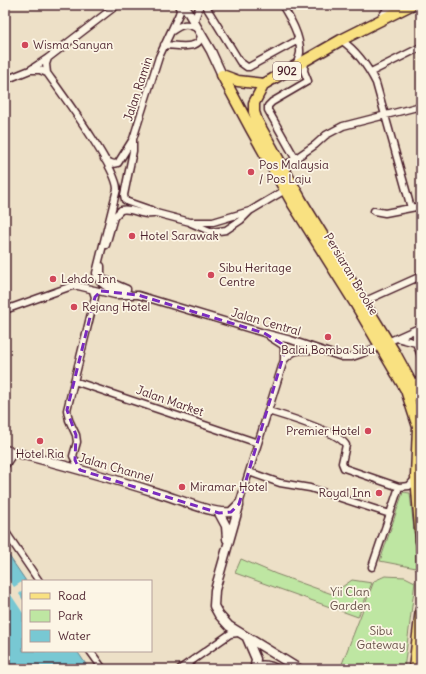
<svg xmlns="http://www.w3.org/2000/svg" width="426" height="674" font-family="Delius,sans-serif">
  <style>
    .green { fill: #bee6a2; stroke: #848266 }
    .water { fill: #78c8d3; stroke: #668490 }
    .pier { fill: #ede0c7 }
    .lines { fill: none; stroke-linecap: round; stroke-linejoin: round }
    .minor-casing { stroke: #4a1f2b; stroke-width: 9 }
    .tertiary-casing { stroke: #4a1f2b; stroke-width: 11 }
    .primary-casing { stroke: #4a1f2b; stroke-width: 13 }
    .minor { stroke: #fcf5e5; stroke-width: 6 }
    .tertiary { stroke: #fcf5e5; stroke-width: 8 }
    .primary { stroke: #f9e181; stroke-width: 10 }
    .marked { fill: none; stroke: #7b2cbf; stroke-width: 3; stroke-dasharray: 8 5; stroke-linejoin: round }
    .poi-dot { fill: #d1495b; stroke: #fcf5e5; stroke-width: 1.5 }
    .labels { text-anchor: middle; stroke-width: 3.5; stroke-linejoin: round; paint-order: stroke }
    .shield { fill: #fcf5e5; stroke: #7f5f63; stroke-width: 1 }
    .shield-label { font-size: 11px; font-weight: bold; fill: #4a1f2b }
    .poi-label { font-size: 12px; fill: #4a1f2b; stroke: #fcf5e5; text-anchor: start }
    .street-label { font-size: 12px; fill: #4a1f2b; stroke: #fcf5e5 }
    .park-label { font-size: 12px; fill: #675149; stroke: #fcf5e5 }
  </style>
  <rect width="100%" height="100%" fill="#ede0c7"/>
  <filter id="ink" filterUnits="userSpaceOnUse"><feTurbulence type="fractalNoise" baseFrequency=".025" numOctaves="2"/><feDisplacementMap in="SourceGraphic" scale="8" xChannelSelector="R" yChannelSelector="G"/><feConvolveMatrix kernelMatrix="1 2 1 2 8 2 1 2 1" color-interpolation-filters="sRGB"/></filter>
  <g filter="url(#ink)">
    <path class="green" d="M403,492L410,493L415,539L416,568L380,561Z
      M241,559L276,574L332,594L352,580L372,583L358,617L235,573Z
      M385,576L405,577L415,582L404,669H340L374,581Z"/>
    <path class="water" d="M5,550L26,581H23V651H77L89,669H5Z"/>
    <path class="pier" d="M8,578L14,587L23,581V590L19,594L23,600V613L5,586V580Z"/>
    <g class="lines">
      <defs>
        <path id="minor" d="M205,5L240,62L247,67H249L298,40
          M282,5C290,18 301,36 300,53C299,57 298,61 296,65
          M194,22L200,5
          M172,31C182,24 187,22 198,29
          M341,40C357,51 367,65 376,83L411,208
          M164,45C176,45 202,52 201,33
          M48,58L46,64L47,73C62,94 117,168 117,189L96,273C99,289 116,289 129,294
          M30,70H40L47,73
          M371,72L421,47
          M5,80L30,70L48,58L117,5
          M133,139V151L124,195L125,200L128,202L151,210L156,213L190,222H213L250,211
          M295,158L268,110V106L272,102L308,81L304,71L305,61
          M104,159C109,162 112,165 118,163L133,139L159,57L179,14L180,10L178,5
          M283,167L315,145L326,135L343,126L421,106
          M374,211L385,213L421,206
          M191,223L212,232L226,230L241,220L250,211L287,189
          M106,245L114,217L121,210C133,207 144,218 156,213
          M101,266V276L103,279L127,289
          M363,302L421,276
          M5,310L72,286H78L115,295H138L264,333L291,340L342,357H352L361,354L421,327
          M416,330V343L421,356
          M397,338L416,343
          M284,360C296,347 301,351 317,350
          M74,381L258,443
          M413,384L421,379
          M268,411C285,416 338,432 346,445L342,463L344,468L399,487L409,486L416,478
          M80,470L73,456L77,442L76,435L69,420L67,410L95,297L93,291L91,289
          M249,472L280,483L310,488L390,514
          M239,504L284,360V346L270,337
          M5,531L39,581
          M372,567L399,487
          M90,651L103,669
          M180,669L230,634L238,633"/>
        <path id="tertiary" d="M184,5L211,51L222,75
          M382,18L391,5
          M5,450C56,463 108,477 158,493C176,498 214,515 231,512L239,504
          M5,464L13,452
          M239,506L215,590L214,606L219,615L229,626L299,669
          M219,513L226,526L227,539
          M247,638L256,659L255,666C264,665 269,665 276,669"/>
        <path id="primary" d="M411,5L341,40L264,84L254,103V112L257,121L301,200L396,355L421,401
          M222,75L251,129L293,204L355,303L406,390L418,427L416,476L421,541
          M222,75L238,81L264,84
          M414,669L421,609"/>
      </defs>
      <use href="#minor" class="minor-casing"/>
      <use href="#tertiary" class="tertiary-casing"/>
      <use href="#primary" class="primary-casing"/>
      <use href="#minor" class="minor"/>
      <use href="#tertiary" class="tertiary"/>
      <use href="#primary" class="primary"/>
    </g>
  </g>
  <path class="marked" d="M101,291L138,295L264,333L282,344L285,350L239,504L231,512L219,513L80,470L75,460L76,435L67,410L95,297Z"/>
  <g class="poi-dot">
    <circle cx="25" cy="45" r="4"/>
    <circle cx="251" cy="172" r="4"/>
    <circle cx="132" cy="236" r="4"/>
    <circle cx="211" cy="275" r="4"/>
    <circle cx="53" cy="279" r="4"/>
    <circle cx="74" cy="307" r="4"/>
    <circle cx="328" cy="337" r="4"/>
    <circle cx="368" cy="431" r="4"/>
    <circle cx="40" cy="441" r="4"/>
    <circle cx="182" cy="487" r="4"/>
    <circle cx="379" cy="493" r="4"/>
  </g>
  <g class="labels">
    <rect class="shield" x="273" y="62" width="28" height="18" rx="3"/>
    <g class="shield-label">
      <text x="287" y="75">902</text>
    </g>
    <g class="poi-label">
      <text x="33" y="49">Wisma Sanyan</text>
      <text x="259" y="169">Pos Malaysia<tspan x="259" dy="14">/ Pos Laju</tspan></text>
      <text x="140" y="240">Hotel Sarawak</text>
      <text x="219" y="272">Sibu Heritage<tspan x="219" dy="14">Centre</tspan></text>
      <text x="61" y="283">Lehdo Inn</text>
      <text x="82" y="311">Rejang Hotel</text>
      <text x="328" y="354" text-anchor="middle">Balai Bomba Sibu</text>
      <text x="360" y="435" text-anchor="end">Premier Hotel</text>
      <text x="40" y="458" text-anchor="middle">Hotel Ria</text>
      <text x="190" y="491">Miramar Hotel</text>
      <text x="371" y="497" text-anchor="end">Royal Inn</text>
    </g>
    <g class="street-label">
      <text transform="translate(138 89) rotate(-72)" y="4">Jalan Ramin</text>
      <text transform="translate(351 274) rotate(59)" y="4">Persiaran Brooke</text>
      <text transform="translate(266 322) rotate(16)" y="4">Jalan Central</text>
      <text transform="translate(170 401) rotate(19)" y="4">Jalan Market</text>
      <text transform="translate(116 468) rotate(16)" y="4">Jalan Channel</text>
    </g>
    <g class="park-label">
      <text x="350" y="596">Yii Clan<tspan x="350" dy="14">Garden</tspan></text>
      <text x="381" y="635">Sibu<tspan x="381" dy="14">Gateway</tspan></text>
    </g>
  </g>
  <rect width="426" height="674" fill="none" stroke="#fcf5e5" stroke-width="20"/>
  <rect x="10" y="10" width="406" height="654" fill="none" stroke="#4a1f2b" stroke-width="1.5" filter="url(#ink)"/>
  <rect x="22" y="580" width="130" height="72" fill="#fcf5e5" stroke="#b59f9b"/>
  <rect x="30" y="593" width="20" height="6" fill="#f9e181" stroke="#b59f9b"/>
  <text x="58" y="600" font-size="12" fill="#4a1f2b">Road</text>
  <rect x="30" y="610" width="20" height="12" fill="#bee6a2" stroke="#b59f9b"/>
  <text x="58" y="620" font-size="12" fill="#4a1f2b">Park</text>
  <rect x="30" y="630" width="20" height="12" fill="#78c8d3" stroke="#b59f9b"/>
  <text x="58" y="640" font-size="12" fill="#4a1f2b">Water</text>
</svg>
